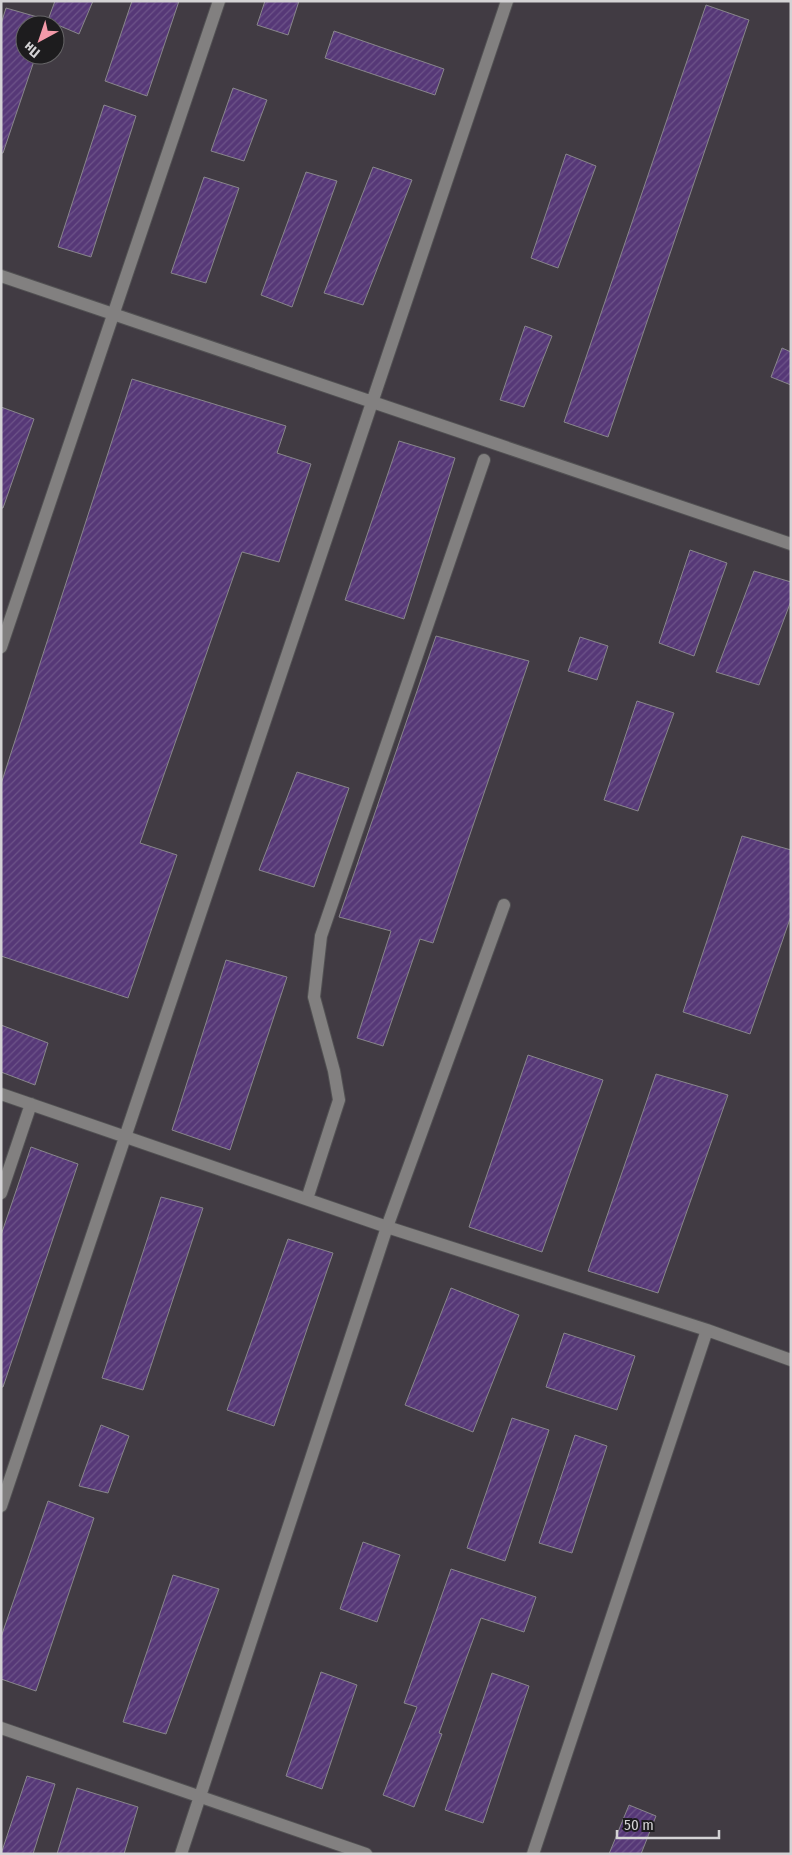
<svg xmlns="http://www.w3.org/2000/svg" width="792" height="1855" font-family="'Fira Sans Condensed',sans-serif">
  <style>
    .built { fill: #413b43; fill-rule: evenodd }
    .building { fill: url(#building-hatch); stroke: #88868b }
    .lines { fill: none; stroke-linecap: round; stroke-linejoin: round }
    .minor-casing { stroke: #525153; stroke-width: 14 }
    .minor { stroke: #828080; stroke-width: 12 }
  </style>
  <defs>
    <pattern id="building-hatch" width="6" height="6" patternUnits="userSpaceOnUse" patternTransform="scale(1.25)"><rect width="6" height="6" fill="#563877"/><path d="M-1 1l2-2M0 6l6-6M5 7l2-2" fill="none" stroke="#6d5489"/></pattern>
  </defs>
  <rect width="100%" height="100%" fill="#363437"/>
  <path class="built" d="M1,1H791V1854H1ZM25,25H55V55H25Z"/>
  <path class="building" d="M55,1H93L79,34L53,23V25H25V55H36L3,153H1V24L6,8L48,20Z
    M132,1H179L147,96L105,81Z
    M265,1H299L288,35L257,25Z
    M706,5L749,20L608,437L564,422Z
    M334,31L444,69L435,95L325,58Z
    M233,88L267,100L244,161L211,151Z
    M104,105L136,116L91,257L58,247Z
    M566,154L596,166L558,268L531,258Z
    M373,167L412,180L363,305L324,293Z
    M306,172L337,181L292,307L261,295Z
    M204,177L239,188L206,283L171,273Z
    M525,326L552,336L524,407L500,400Z
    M782,348L791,352V385L771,377Z
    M132,379L286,426L277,453L311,464L279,562L242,552L140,843L177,855L128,998L1,956V784Z
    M1,407L34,419L3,508H1Z
    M399,441L455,458L404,619L345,600Z
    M690,550L727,563L694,656L659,643Z
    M754,571L791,582V601L759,685L716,672Z
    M436,636L529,661L433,943L420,939L383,1046L357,1038L391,931L339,917Z
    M580,637L608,646L597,680L568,671Z
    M637,701L674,713L638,811L604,800Z
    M297,772L349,788L314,887L259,870Z
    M742,836L791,850V916L750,1034L683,1012Z
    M226,960L287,977L230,1150L172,1130Z
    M1,1025L48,1043L35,1085L1,1072Z
    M528,1055L603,1080L542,1252L469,1227Z
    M656,1074L728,1095L658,1293L588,1271Z
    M31,1147L78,1164L3,1387H1V1235Z
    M161,1197L203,1208L143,1390L102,1378Z
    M288,1239L333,1253L274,1426L227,1410Z
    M451,1288L519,1315L473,1432L405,1405Z
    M564,1333L635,1356L617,1410L546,1387Z
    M512,1418L549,1430L505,1561L467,1548Z
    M101,1425L129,1436L108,1493L79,1486Z
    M575,1435L607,1446L572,1553L539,1543Z
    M48,1501L94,1518L36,1691L1,1679V1637Z
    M363,1542L400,1555L377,1622L340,1609Z
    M451,1569L536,1597L524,1632L481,1618L439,1733L442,1734L414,1807L383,1795L417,1707L404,1703Z
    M173,1575L219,1589L166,1734L123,1722Z
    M321,1672L357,1685L322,1789L286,1776Z
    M492,1673L529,1686L483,1823L445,1810Z
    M27,1776L55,1784L33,1854H1Z
    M77,1788L138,1807L124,1854H57Z
    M629,1805L656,1816L641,1854H609Z"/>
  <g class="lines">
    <defs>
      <path id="minor" d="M1,276L791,544
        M1,647L219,1
        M1,1094L387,1227L707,1330L533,1854
        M1,1193L31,1104
        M307,1199L339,1100L334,1071L314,997L321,936L484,460
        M707,1330L791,1360
        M1,1506L507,1
        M1,1728L366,1854
        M181,1854L387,1227L504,905"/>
    </defs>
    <use href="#minor" class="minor-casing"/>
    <use href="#minor" class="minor"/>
  </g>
  <rect width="792" height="1855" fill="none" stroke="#d4d3d5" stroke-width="5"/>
  <g transform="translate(40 40) rotate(220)"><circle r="24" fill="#1d1c1e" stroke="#666567"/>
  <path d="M0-4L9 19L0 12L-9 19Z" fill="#f39aa9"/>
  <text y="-8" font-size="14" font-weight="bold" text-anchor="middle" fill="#d4d3d5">Пн</text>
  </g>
  <path d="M617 1830v8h102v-8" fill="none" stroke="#d4d3d5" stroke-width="2.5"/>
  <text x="624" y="1830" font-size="15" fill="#d4d3d5" stroke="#1d1c1e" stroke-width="4" paint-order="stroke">50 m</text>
</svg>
